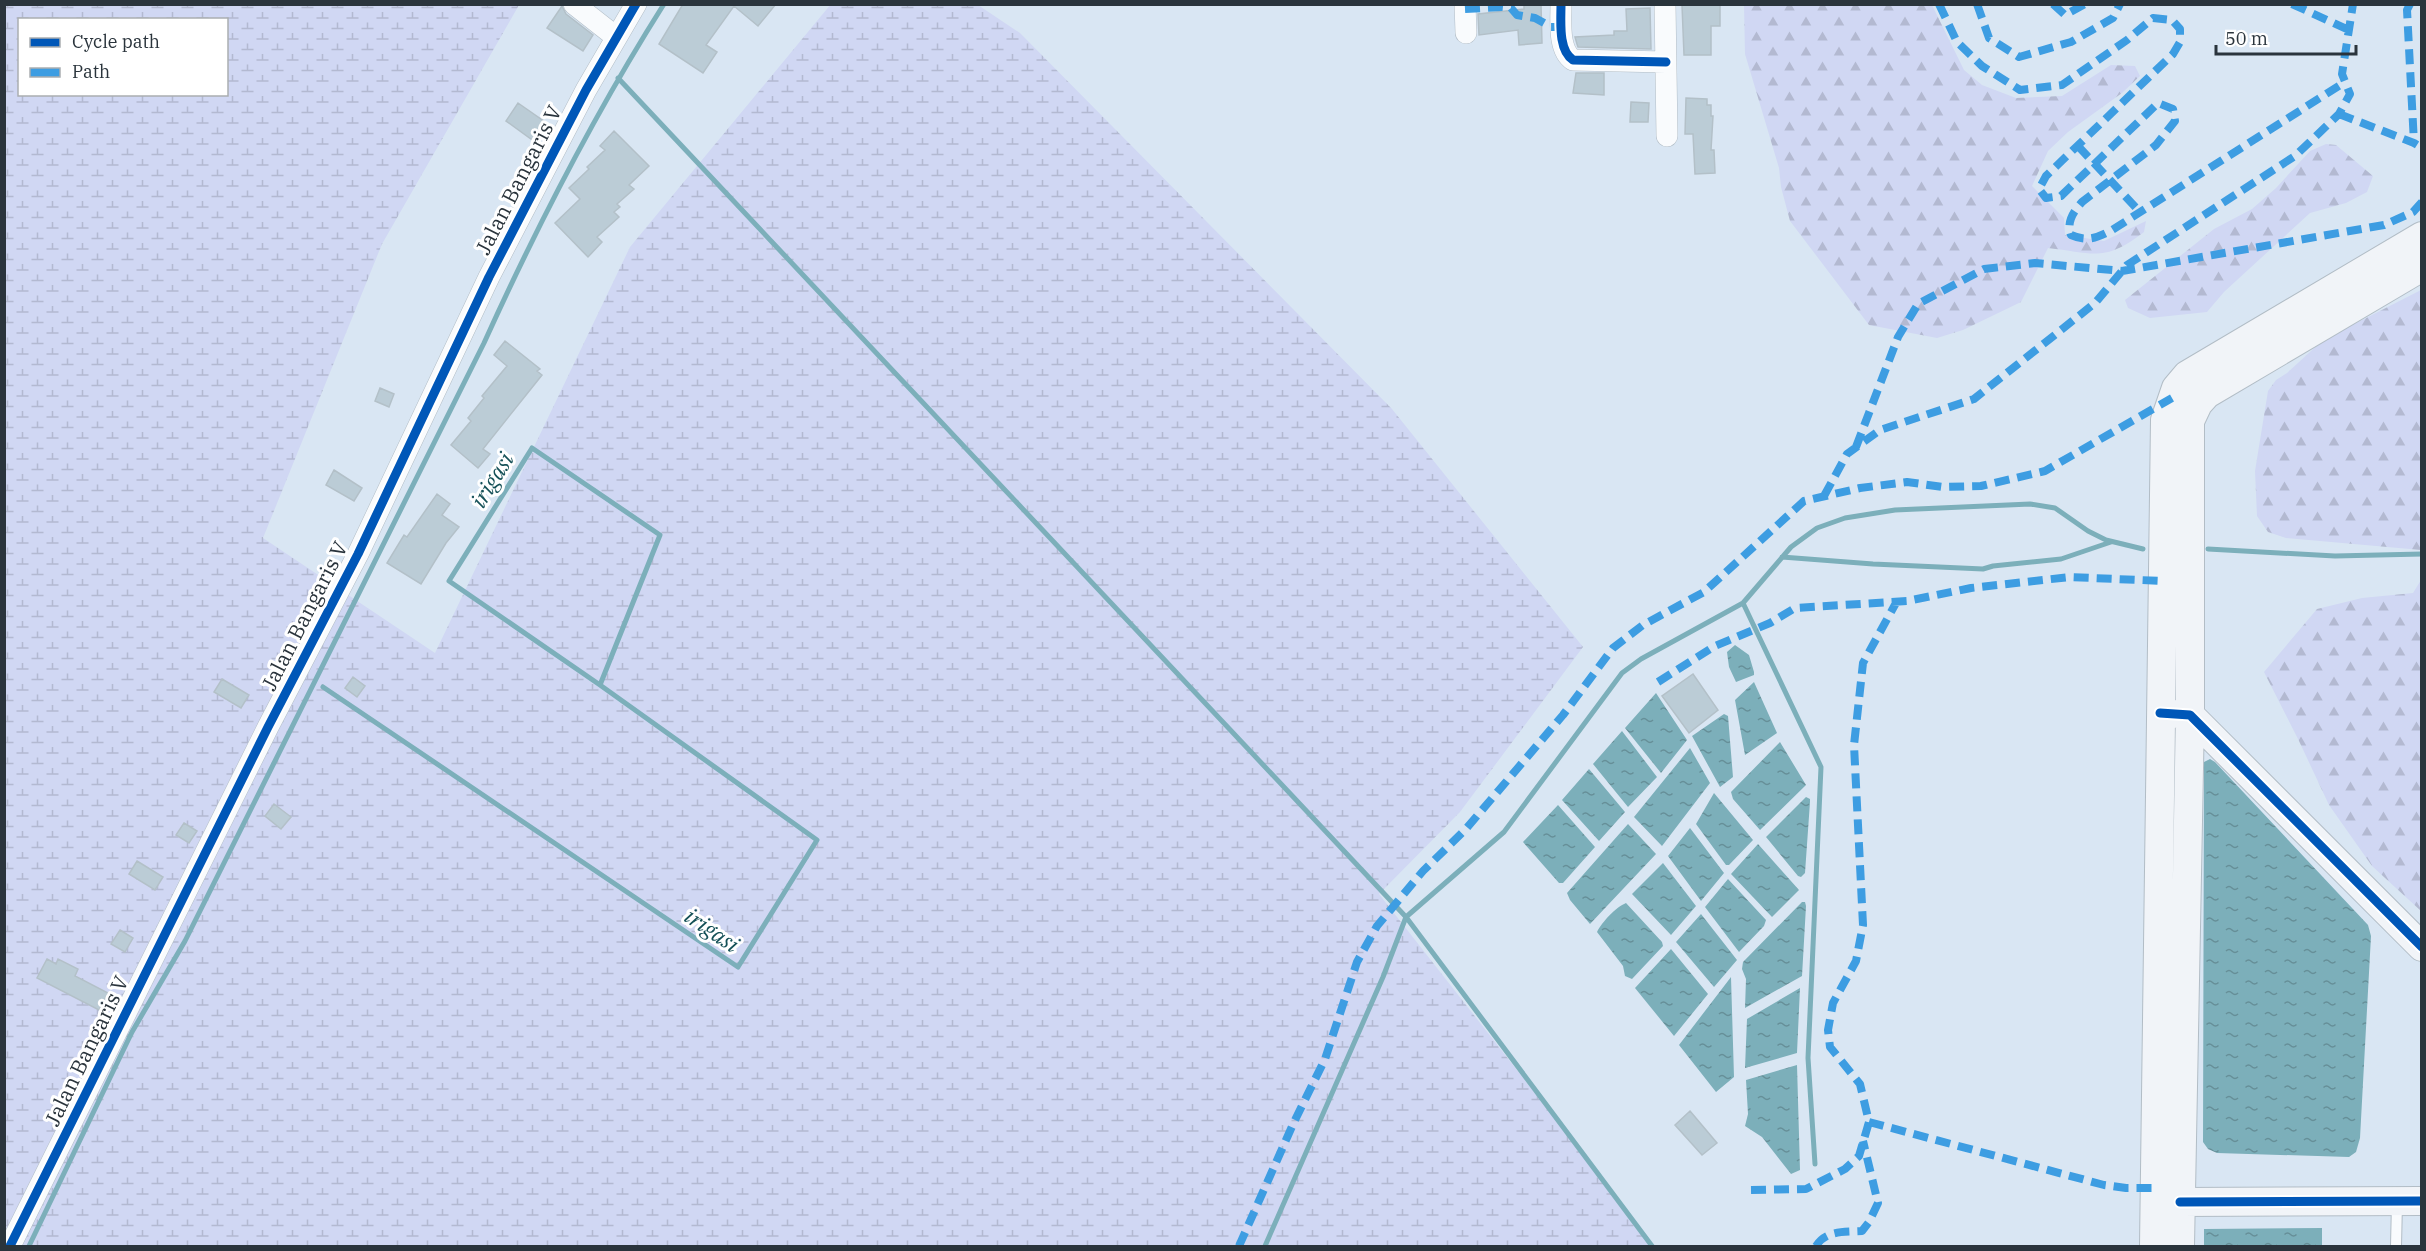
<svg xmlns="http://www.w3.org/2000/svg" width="2426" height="1251" font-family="'IBM Plex Serif',serif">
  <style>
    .forest { fill: url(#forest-firs) }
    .wetland { fill: url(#wetland-marsh); fill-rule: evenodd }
    .water { fill: url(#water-ripples) }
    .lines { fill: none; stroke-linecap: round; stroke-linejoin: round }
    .stream { stroke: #7cafba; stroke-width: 5 }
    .building { fill: #bbccd6; stroke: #b3c0c8; stroke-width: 1.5 }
    .lane-casing { stroke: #b2bdc6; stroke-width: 12 }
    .street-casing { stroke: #b2bdc6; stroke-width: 22 }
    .secondary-casing { stroke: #b2bdc6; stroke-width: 30 }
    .lane { stroke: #f9fbfd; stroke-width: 10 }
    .street { stroke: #f9fbfd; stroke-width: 21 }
    .secondary { stroke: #f1f4f8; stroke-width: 28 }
    .quiet { stroke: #3d9de2; stroke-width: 8; stroke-dasharray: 15 8; stroke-linecap: butt }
    .cycleway-casing { stroke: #fff; stroke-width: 13 }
    .cycleway { stroke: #0057b8; stroke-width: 9 }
    .labels { text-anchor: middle; stroke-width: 6; stroke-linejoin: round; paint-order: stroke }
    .street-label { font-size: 21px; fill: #2a343c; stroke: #fff }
    .water-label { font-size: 22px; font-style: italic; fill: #145057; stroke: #fff }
  </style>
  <defs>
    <pattern id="forest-firs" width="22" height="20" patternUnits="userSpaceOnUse" patternTransform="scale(1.5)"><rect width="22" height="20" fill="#d0d7f3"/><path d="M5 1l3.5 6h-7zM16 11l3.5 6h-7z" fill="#b3b9d1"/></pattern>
    <pattern id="wetland-marsh" width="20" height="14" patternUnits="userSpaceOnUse" patternTransform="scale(1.5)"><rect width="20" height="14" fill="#d0d7f3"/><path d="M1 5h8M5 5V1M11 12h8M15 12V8" fill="none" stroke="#b3b9d1"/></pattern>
    <pattern id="water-ripples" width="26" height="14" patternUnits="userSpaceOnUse" patternTransform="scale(1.5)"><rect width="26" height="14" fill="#7cafba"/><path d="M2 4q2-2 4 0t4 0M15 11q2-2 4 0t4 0" fill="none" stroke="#668f98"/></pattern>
  </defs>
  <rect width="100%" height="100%" fill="#d9e6f3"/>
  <path class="forest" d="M1744,5H1932L1964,70L1982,85L2016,98L2062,96L2111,65L2135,66L2140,76L2122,93L2068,132L2048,151L2032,186L2064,218L2065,235L2104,241L2146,221L2144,232C2104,263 2094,253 2048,248L2021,302L1963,330L1937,338L1869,325L1790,221L1781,187L1779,168L1745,54Z
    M2326,144L2336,145L2373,176L2367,192L2346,203L2310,213L2224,292L2207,312L2150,318L2128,308L2125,300L2214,229L2252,209L2276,188L2310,151Z
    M2421,290V550L2286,538L2268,532L2257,516L2255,471L2268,391L2276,380L2287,373L2323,340Z
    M2421,580V911L2372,866L2329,805L2299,741L2264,672L2317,609L2362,598L2413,593Z"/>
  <path class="wetland" d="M831,4L978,5L1020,33L1392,409L1583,647L1460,812L1379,894L1655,1246H5V5H519L382,244L263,538L435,653L630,247ZM20,20H226V94H20Z"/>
  <path class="water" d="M1735,645L1749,655L1754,672V675L1736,682L1729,667L1727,652Z
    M1754,682L1777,733L1745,755L1735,700Z
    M1656,693L1687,740L1661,773L1625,728Z
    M1724,714L1728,716L1733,777L1720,787L1692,736Z
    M1622,731L1657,777L1628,807L1593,764Z
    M1780,742L1806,785L1760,830L1733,799L1731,792Z
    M1690,748L1710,783L1662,846L1634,817Z
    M2210,759L2215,762L2368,925L2371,936L2360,1138L2356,1152L2349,1157L2217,1153L2208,1149L2203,1142L2204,762Z
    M1589,769L1625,812L1599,841L1562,800Z
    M1714,793L1753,840L1729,865H1726L1696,824Z
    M1806,797L1810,799V802L1805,873L1801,877L1798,876L1766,837Z
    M1558,805L1595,847L1563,883H1559L1523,842Z
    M1628,824L1656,854L1590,924L1570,900L1567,893Z
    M1690,828L1724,873L1701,901L1668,856Z
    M1758,844L1799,890L1772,917L1731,874Z
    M1663,863L1696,906L1671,935L1632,894Z
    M1728,879L1766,920L1764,926L1739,952L1705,907Z
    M1802,902H1805L1806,906L1802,976L1745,1008L1746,979L1742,969L1743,962Z
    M1626,903L1662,942L1663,946L1632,979L1625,976L1623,966L1597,932C1602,922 1616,907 1626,903Z
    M1701,914L1737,960L1714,987L1676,942Z
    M1671,949L1708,994L1674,1036L1635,988Z
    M1731,977L1734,1077L1716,1092L1679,1045Z
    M1800,988L1797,1053L1745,1068L1747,1019Z
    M1797,1065L1800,1170L1791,1174L1762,1137L1745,1126L1748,1114L1746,1080Z
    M2322,1228V1246H2204V1229Z"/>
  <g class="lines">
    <path class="stream" d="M618,78L1406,917L1652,1246
      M2208,549L2335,556L2422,554
      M1782,557L1873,564L1983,569L1993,566L2061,559L2111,542
      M1743,603L1821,767L1808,1058L1815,1164
      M323,687L738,967L817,840L600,685L660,535L532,448L449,581L600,685
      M29,1246L132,1032L185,941L484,343C537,226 595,113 664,4
      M1265,1246L1383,977L1406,917L1504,832L1622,673L1641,659L1743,603L1791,547L1817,528L1845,518L1895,510L2030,504L2055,508L2088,531L2106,540L2143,549"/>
  </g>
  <path class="building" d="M683,4H776L758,26L734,6L706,45L717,52L703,73L659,44Z
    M1524,4H1541L1542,43L1519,45L1518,30L1479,35L1478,14L1524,9Z
    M1720,4V26H1711V55H1684L1682,5Z
    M562,6L566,14L593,35L583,51L547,28Z
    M1650,8L1651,49L1578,47L1577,44L1575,37L1614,35V31H1627L1626,9Z
    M1576,73H1604V95L1573,93Z
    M1686,98L1707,99V105H1711V116H1713L1711,150H1714L1715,173L1695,174L1693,134H1685Z
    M1631,102L1649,103L1648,122H1630Z
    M518,103L548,124L535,142L506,121Z
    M614,131L649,166L629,185L634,189L617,204L620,207L614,212L619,217L597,237L602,242L588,257L555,223L580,199L569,188L589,169L587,167L605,150L600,146Z
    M505,341L540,369L537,371L542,375L483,449L490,454L478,468L451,445L471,421L468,418L484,398L482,396L507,366L494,355Z
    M380,388L394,394L389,407L375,401Z
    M334,470L362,488L354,501L326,485Z
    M437,494L450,504L442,515L459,527L446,543L421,584L387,563L404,535L407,537Z
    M1693,674L1718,710L1689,733L1662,696Z
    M353,677L365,686L357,697L345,688Z
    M222,679L249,695L241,708L214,692Z
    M274,804L291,817L281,829L265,816Z
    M184,823L197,831L189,843L176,835Z
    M137,861L163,877L155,890L129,874Z
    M120,930L133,938L125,952L111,944Z
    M47,959L56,964L58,959L78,969L75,976L108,993L99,1010L37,978Z
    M1690,1111L1717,1143L1702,1155L1675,1125Z"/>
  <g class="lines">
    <defs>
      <path id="lane" d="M2396,1246L2397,1202"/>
      <path id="street" d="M574,4L616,37
        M1465,4L1466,33
        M1561,4C1561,22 1558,50 1573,60L1666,62
        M1665,4L1667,136
        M10,1246L268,727L358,554L489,277L586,90L636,4"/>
      <path id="secondary" d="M2178,714L2190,715L2422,947
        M2180,1202L2422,1201
        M2154,1246L2165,420L2176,388L2187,375L2422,236
        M2180,1246L2190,715V421L2198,404L2207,394L2422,267"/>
    </defs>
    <use href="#lane" class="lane-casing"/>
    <use href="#street" class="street-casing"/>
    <use href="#secondary" class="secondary-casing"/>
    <use href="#lane" class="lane"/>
    <use href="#street" class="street"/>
    <use href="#secondary" class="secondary"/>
    <path class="quiet" d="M1939,4L1957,42L1982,66L2020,90L2062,85L2127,40L2153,18L2172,20L2180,29V42L2173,54L2046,176L2039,189L2046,198L2061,196L2158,103L2173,109L2175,121L2156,145L2082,202C2074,211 2066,222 2071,235C2087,242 2097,238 2112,230L2345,82
      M1977,4L1989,38L2019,57L2071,42L2113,18L2120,4
      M2053,4L2065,15L2085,4
      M2292,4L2349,30
      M2410,4L2407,10L2414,143
      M1465,9L1502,7L1511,8L1517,15L1535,18L1551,27H1561
      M2339,114L2414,143L2422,148
      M2078,146L2140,212
      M1856,447L1898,337L1918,304L1984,269L2035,263L2122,271L2384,225L2413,212L2422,202
      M1824,496L1847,454L1880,430L1974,399L2095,303L2127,265L2295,156L2339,114L2350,94L2342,74L2353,4
      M1658,682L1715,646L1770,623L1795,608L1907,601L1971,588L2070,577L2163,581
      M1869,1122L2104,1185L2126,1188H2154
      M1751,1190L1806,1189L1845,1169L1859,1156L1869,1122L1860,1084L1830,1047L1828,1030L1833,1003L1856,961L1863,925L1854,745L1863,663L1897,601
      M1239,1246L1294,1122L1325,1059L1357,962L1377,926L1423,871L1465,830L1563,715L1613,648L1643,625L1704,592L1804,501L1860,488L1907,482L1943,487L1981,486L2045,471L2172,398
      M1816,1246C1826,1230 1845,1232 1862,1231L1869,1222L1878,1203L1863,1141"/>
    <defs>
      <path id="cycleway" d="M1561,4C1561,22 1558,50 1573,60L1666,62
        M2160,713L2190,715L2422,947
        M2180,1202L2422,1201
        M10,1246L268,727L358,554L489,277L586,90L636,4"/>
    </defs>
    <use href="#cycleway" class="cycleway-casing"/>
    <use href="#cycleway" class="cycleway"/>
  </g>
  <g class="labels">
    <g class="street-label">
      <text transform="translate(519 180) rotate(-63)" y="7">Jalan Bangaris V</text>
      <text transform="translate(305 616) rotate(-63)" y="7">Jalan Bangaris V</text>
      <text transform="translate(87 1051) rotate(-64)" y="7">Jalan Bangaris V</text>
    </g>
    <g class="water-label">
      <text transform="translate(492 480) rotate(-58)" y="8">irigasi</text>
      <text transform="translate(712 930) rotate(34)" y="8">irigasi</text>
    </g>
  </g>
  <rect width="2426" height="1251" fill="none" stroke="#2a343c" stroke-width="12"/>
  <rect x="18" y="18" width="210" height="78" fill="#ffffff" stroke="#aaaeb1" stroke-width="1.5"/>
  <rect x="30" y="38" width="30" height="9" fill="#0057b8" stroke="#aaaeb1" stroke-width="1.5"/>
  <text x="72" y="48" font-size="18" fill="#2a343c">Cycle path</text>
  <rect x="30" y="68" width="30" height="9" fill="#3d9de2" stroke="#aaaeb1" stroke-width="1.5"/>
  <text x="72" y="78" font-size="18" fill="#2a343c">Path</text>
  <path d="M2216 45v9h140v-9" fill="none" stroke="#2a343c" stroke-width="3"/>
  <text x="2225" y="45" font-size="18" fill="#2a343c" stroke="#ffffff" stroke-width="4.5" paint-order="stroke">50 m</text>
</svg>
